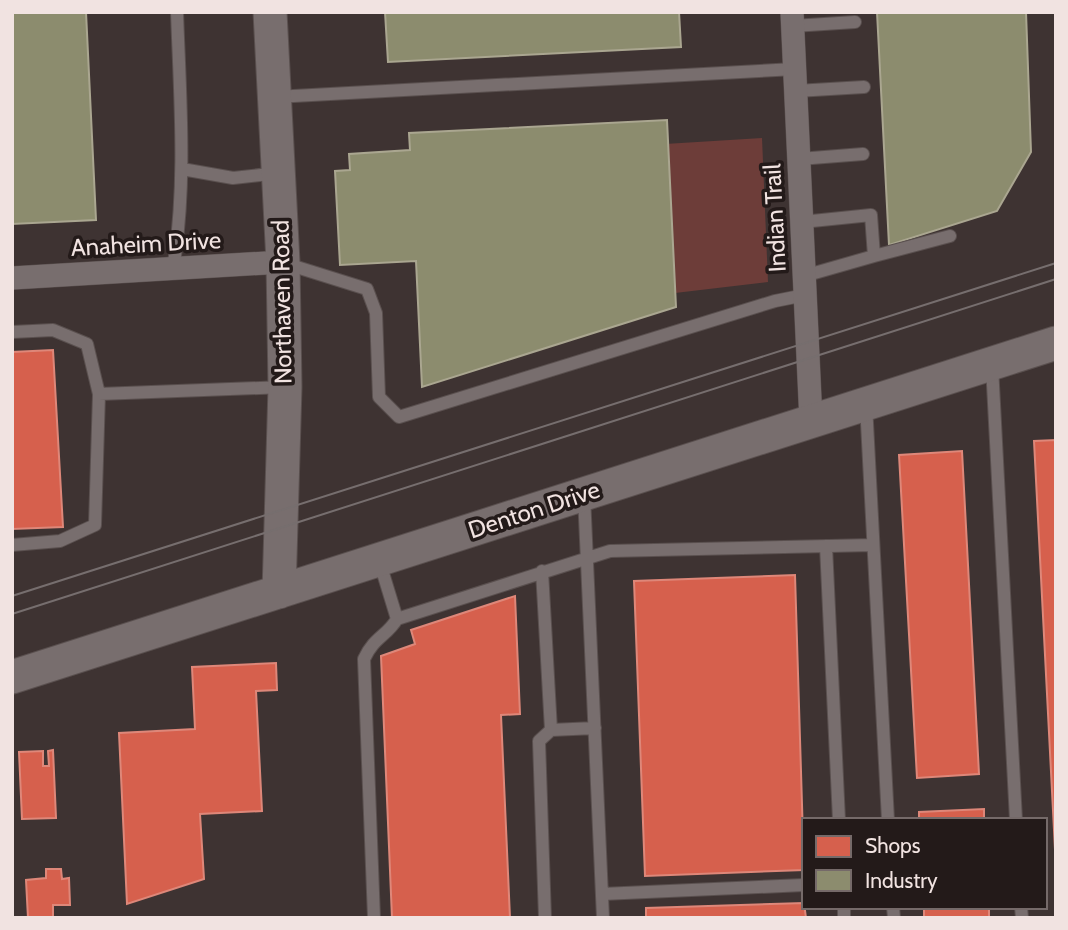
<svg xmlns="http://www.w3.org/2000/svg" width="1068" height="930" font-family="Cabin,sans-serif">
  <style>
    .green { fill: #6d3d39 }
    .shops { fill: #d6604d; stroke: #de8779; stroke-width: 2 }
    .industry { fill: #8c8c6e; stroke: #aaa690; stroke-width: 2 }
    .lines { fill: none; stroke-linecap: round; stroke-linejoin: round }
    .lane-casing { stroke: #5a504f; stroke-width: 14 }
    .street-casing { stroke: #5a504f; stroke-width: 24 }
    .secondary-casing { stroke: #5a504f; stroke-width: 35 }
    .lane { stroke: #786e6e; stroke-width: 12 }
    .street { stroke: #786e6e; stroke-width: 23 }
    .secondary { stroke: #786e6e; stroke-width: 33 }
    .tram { stroke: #766e6e; stroke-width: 2 }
    .labels { text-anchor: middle; stroke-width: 7; stroke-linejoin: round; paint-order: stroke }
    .street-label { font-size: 24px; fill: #f1e3e1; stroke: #231a19 }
  </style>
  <rect width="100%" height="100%" fill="#3e3332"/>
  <path class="green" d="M762,138L768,282L675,293L665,144Z"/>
  <path class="shops" d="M53,350L63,527L12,529V352Z
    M1056,440V869L1034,441Z
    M962,451L979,774L917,778L899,455Z
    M795,575L804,870L645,876L634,581Z
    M515,596L520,714L501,715L510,918H392L381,656L415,644L411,630Z
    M276,663L277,690L256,691L262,811L200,814L204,879L127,904L119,733L195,729L192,667Z
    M53,750L56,818L22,819L19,752L43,751V766H49L48,751Z
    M984,809V820H919V812Z
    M46,869H61L62,879L69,878L70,905H53V918H28L26,880L46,878Z
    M804,903L806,918H646V908Z
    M924,907H989V918H924Z"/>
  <path class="industry" d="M12,12H86L96,220L12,224Z
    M385,12H679L681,47L388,62Z
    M877,12H1026L1031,152L997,211L889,245Z
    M667,120L676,307L422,387L416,261L340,265L335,171L350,170L349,154L410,150L409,133Z"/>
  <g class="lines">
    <defs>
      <path id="lane" d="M793,26L855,22
        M796,91L864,87
        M275,97L795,69
        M799,159L863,154
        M182,169L233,178L278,173
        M802,222L871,215L874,256L804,276
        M874,256L950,236
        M287,264L367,289L376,313L379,397L399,417L775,301L805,295
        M173,269C187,184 180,98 177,12
        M12,332L53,330L87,344L99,394L95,525L60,541L12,545
        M992,366L1016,820
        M99,394L284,387
        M866,404L888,820
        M584,495L603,918
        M826,546L839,820
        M542,571L551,730
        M397,619L610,551L873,545
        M602,894L804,885
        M844,907V918
        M893,907L894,918
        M1021,907L1022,918
        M374,918L364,659C374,637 387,636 397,619L379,560
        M545,918L539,741L551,730L595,728"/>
      <path id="street" d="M792,12L811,421
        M12,278L283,262"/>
      <path id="secondary" d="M270,12L283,262L285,387L279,592
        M12,677L1056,343"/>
    </defs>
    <use href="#lane" class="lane-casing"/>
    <use href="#street" class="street-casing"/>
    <use href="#secondary" class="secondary-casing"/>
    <use href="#lane" class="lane"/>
    <use href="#street" class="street"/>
    <use href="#secondary" class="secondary"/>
    <path class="tram" d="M12,596L1056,263
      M12,614L1056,279"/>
  </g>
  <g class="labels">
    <g class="street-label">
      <text transform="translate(775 218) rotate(-93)" y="8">Indian Trail</text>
      <text transform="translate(146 244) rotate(-3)" y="8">Anaheim Drive</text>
      <text transform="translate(282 302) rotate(-91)" y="8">Northaven Road</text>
      <text transform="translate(534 510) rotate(-18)" y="8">Denton Drive</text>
    </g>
  </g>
  <rect width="1068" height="930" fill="none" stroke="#f1e3e1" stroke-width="28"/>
  <rect x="802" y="818" width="245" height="91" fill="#231a19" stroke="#756a69" stroke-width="2"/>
  <rect x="816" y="836" width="35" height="21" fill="#d6604d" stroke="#756a69" stroke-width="2"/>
  <text x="865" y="853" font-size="21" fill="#f1e3e1">Shops</text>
  <rect x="816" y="870" width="35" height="21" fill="#8c8c6e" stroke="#756a69" stroke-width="2"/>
  <text x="865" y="888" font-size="21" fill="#f1e3e1">Industry</text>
</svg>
